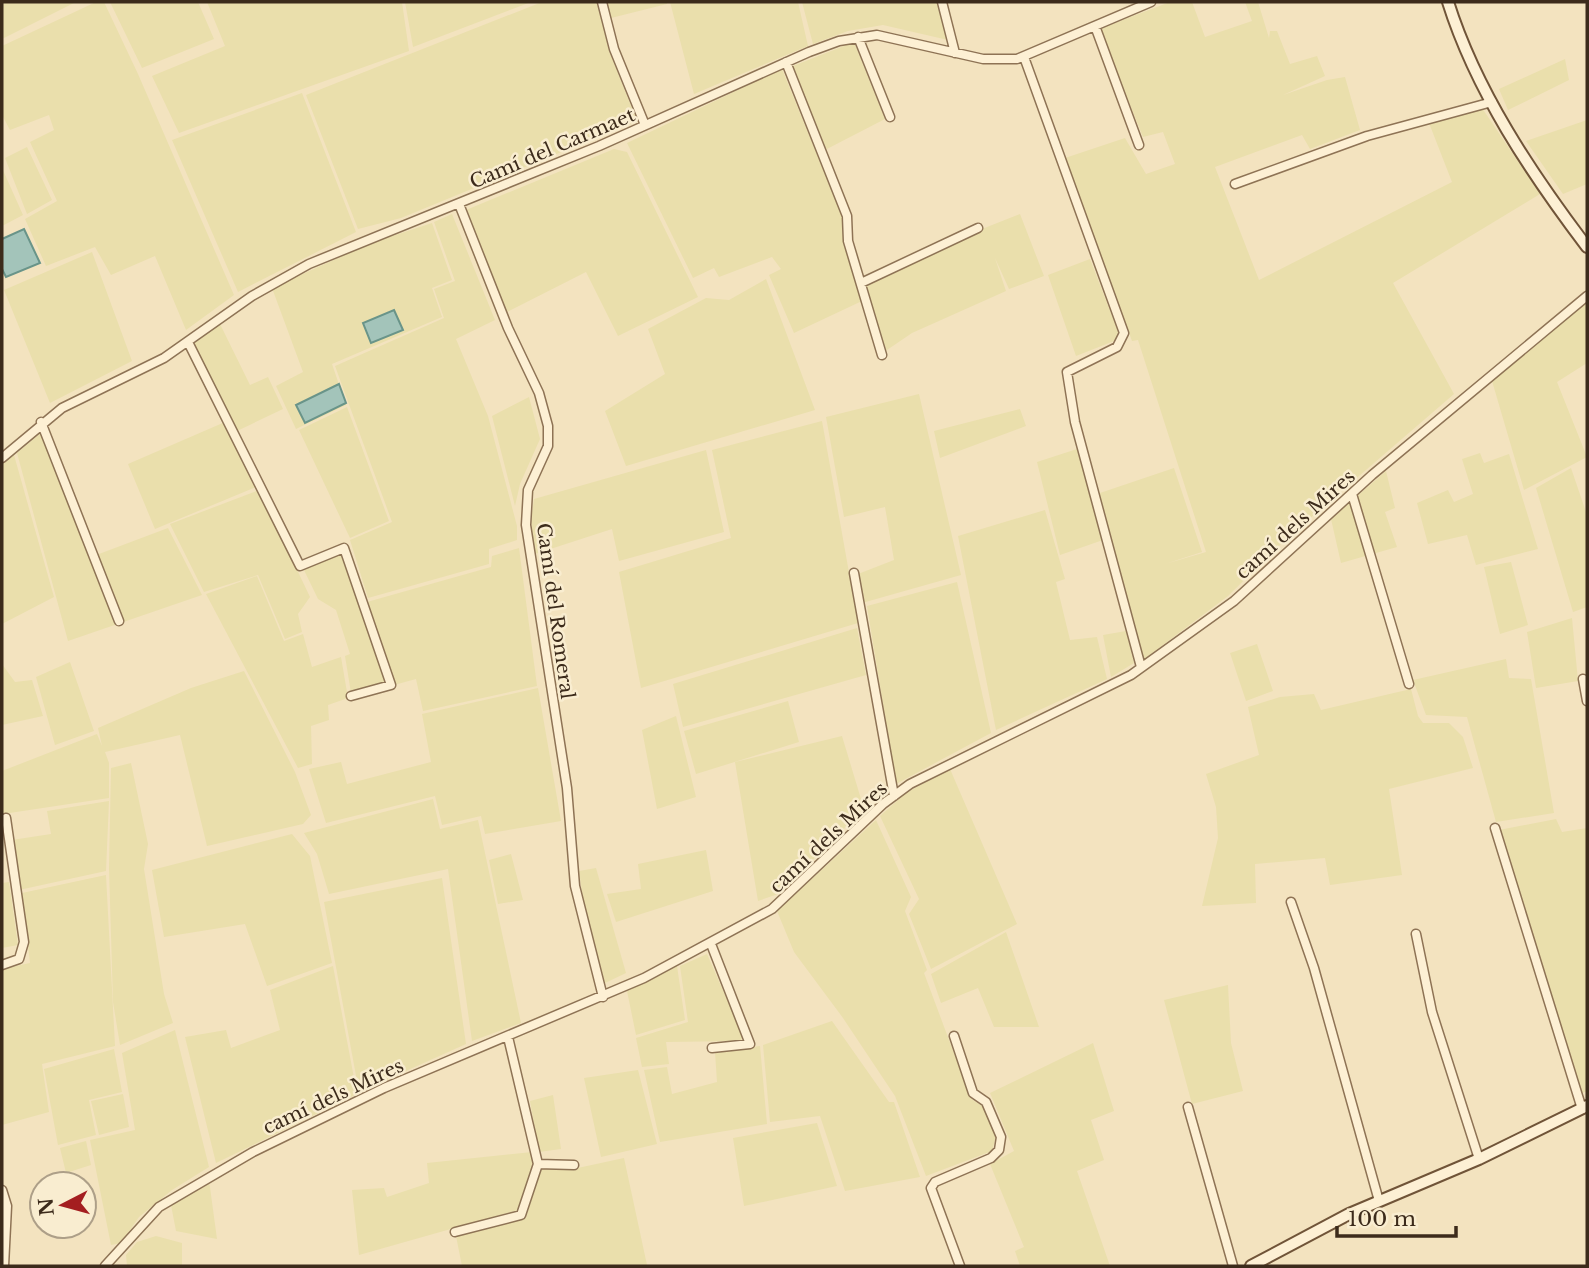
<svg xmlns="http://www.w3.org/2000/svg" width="1589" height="1268" font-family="'Libre Baskerville',serif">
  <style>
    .farmland { fill: #eadfac }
    .water { fill: #a3c4ba; stroke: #699489; stroke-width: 2 }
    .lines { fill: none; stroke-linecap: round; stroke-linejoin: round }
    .street-casing { stroke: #8e7355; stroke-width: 11 }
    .secondary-casing { stroke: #705438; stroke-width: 14 }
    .street { stroke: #fdf0d4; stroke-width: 8 }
    .secondary { stroke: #fdf0d4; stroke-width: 10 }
    .labels { text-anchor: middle; stroke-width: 5; stroke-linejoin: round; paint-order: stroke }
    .street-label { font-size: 19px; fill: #3c2b1b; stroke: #f9edd0 }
  </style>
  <rect width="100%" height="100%" fill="#f3e3bf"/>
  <path class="farmland" d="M2,2H76L2,39Z
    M96,2H104L138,74L234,295L186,330L155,256L111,275L95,247L46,266L25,219L57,201L30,142L54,130L49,115L10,130L2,115V46Z
    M110,2H198L214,39L142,68Z
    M207,2H402L409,51L179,133L152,76L225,46Z
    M405,2H531L413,47Z
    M542,2H597L609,51L637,121L401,218L358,229L306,95Z
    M606,2H667V4L611,18Z
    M670,2H798L808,46L694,94Z
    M802,2H938L948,40L883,25L848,31L813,44Z
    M1170,2H1192L1205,37L1252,21L1245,2H1258L1269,38L1270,31H1277L1290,64L1317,56L1325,76L1283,95L1327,80L1345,77L1360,130L1310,149L1302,135L1215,167L1259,280L1452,182L1429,123L1482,108L1540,194L1393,283L1454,394L1286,539L1228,596L1143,660L1097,494L1174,468L1202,552L1165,564L1206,552L1138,340L1132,341L1065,158L1125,138L1146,174L1175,164L1163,132L1143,137L1099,29Z
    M854,42L885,119L823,151L793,66Z
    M1565,59L1569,80L1508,110L1499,89Z
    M782,69L844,221L862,301L794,333L769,275L781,269L772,257L719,277L714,268L693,278L627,143Z
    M302,93L356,232L238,292L172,140Z
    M1587,120V184L1563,194L1526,141Z
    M27,147L52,200L27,214L5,158Z
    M614,149L627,152L698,297L618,336L586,272L507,312L466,210Z
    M2,168L23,215L2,226Z
    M452,214L495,320L456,339L488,416L517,526V540L489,549V564L368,598L350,540L392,522L335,366L444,318L434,289L455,281L434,222Z
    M1020,214L1044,276L1009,289L995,258L1006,291L912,333L884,352L863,287L983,231L982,229Z
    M432,223L452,280L432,288L442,317L332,364L346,405L296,429L276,386L303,372L272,288L371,243Z
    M92,252L132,361L50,403L4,290Z
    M1090,259L1119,334L1114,341L1076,356L1048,275Z
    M766,279L815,410L626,466L605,411L665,374L648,329L706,298L729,300Z
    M1587,302V363L1557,382L1587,457L1524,490L1492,381Z
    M220,324L250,385L268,377L283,409L237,431L193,344Z
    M919,394L961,575L862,603L858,574L894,560L885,507L844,517L826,417Z
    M529,397L540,439L520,484L515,506L492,416Z
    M347,407L389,521L350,538L299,430Z
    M1020,409L1026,426L940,458L934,431Z
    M822,421L858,623L641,688L619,572L731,538L712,450Z
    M225,422L256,487L155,529L128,464Z
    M42,432L91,557L168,528L202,595L68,641L17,453Z
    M1077,449L1103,540L1060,555L1037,462Z
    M706,450L724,532L619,561L612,529L535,554L531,520L534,499Z
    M1480,453L1484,463L1509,454L1538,549L1476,565L1467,535L1428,544L1417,503L1448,490L1454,502L1473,494L1462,459Z
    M14,455L54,597L2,624V464Z
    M1571,468L1587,515V607L1573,612L1536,488Z
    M1386,471L1395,508L1385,512L1397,547L1341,563L1331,519Z
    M259,490L310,597L298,614L302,632L285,639L258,575L204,592L170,524Z
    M1045,510L1065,579L1056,582L1070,640L1097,637L1107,679L996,730L958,536Z
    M519,548L537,686L423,711L416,679L394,685L367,602L491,567L492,556Z
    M342,553L385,682L351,693L345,656L350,654L336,610L318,599L303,568Z
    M1511,562L1528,625L1500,634L1484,567Z
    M257,576L284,641L303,634L312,667L341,657L348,698L328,705L329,720L311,726L312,764L298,768L206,594Z
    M957,582L991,733L896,784L867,606Z
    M1572,618L1578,681L1536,688L1527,632Z
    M857,628L866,675L683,727L673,684Z
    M1126,631L1134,663L1111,677L1103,635Z
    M1257,644L1273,691L1246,701L1230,653Z
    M1506,659L1509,678L1531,679L1554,813L1496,822L1467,717L1426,715L1413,680Z
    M70,662L94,731L55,745L36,677Z
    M2,664L15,682L32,680L43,716L2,725Z
    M244,671L295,772L311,815L303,824L207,846L180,735L105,752L109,763V798L3,814L2,771L97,734L102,746L98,728L191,688Z
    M538,688L561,821L485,834L481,816L442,825L435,796L326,823L309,769L341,762L347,784L431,762L422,714Z
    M1411,689L1418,716L1423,723H1449L1463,737L1473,768L1389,789L1402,875L1330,885L1325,858L1255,864L1256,903L1202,906L1218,838L1216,807L1206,774L1259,755L1248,707L1280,697L1314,694L1321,710Z
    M788,701L799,742L696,774L684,731Z
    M676,716L696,797L657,809L642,730Z
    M842,736L864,809L778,894L758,901L735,762Z
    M131,763L148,844L144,869L164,994L173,1023L120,1045L113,1002L109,868L111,768Z
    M950,769L1017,924L931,969L909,914L919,899L880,816L906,793Z
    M433,799L440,829L478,820L521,1023L472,1041L448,869L329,894L317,854L304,833Z
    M109,801L106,871L19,890L12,840L51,834L47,811Z
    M1556,819L1562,832L1587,828V1091L1580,1094L1499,830Z
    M876,820L911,897L905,911L927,970L924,973L971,1099L984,1107L996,1136L992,1151L926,1176L895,1096L843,1018L794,952L777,911Z
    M292,834L310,856L332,963L267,986L245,924L164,937L152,870Z
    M706,850L713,891L616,922L607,894L641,889L638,864Z
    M511,854L523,900L498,904L489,860Z
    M596,868L626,973L603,984L586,919L579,871Z
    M106,875L115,1046L42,1064L49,1112L2,1125V969L30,963L22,893Z
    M442,878L466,1044L359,1092L324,902Z
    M9,882L18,945L2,948V883Z
    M1006,932L1039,1027H994L978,988L941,1003L931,974Z
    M707,954L743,1036L740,1041L666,1042L669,1064L642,1067L636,1038L688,1022L680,966Z
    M333,966L357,1094L216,1163L185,1037L226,1030L231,1048L280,1030L270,990Z
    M677,966L685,1020L636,1035L627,991Z
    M1228,985L1231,1043L1243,1091L1192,1104L1164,1000Z
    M832,1021L889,1102H894L920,1177L845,1191L820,1116L770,1122L763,1045Z
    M175,1030L209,1167L172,1190L139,1217L121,1243L111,1245L90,1140L135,1130L122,1053Z
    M1093,1043L1114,1111L1091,1120L1104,1160L1077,1171L1110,1266H1020L1015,1251L1024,1247L990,1164L1014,1151L990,1093Z
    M760,1046L767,1124L660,1142L644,1070L667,1067L672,1094L717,1082L715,1052Z
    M114,1049L122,1092L89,1100L96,1135L58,1145L44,1069Z
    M638,1070L657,1144L601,1157L584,1078Z
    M123,1094L129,1127L99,1135L91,1101Z
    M553,1095L561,1149L539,1152L530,1101Z
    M817,1123L837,1186L744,1206L733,1138Z
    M86,1141L91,1165L66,1173L60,1148Z
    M532,1152L534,1161L518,1210L359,1255L352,1190L384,1188L387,1197L429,1183L427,1163Z
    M624,1158L647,1265L462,1266L456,1236L526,1218L541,1168L573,1169Z
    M209,1180L217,1239L176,1231L171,1205Z
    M156,1236L182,1243V1266H127L126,1255L137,1242Z"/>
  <path class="water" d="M24,229L40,263L6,277L2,269V239Z
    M394,310L403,330L371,343L363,323Z
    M339,384L346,403L305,423L296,405Z"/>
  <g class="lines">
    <defs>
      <path id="street" d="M602,2L614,49L645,125
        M942,2L955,53
        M1095,26L1139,145
        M858,37L890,117
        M1024,57L1124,333L1117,347L1067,372L1075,422L1141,667
        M786,62L847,216L848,241L882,355
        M1235,184L1367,136L1492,102
        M459,204L508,328L539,393L548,426V446L528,490L526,525L567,788L575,886L603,997
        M861,283L978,228
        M188,342L300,566L344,548L391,685L351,696
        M41,422L119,621
        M2,458L62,408L164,358L252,296L309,264L599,146L809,52L839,41L877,35L983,59H1017L1151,2
        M1352,494L1409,684
        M854,573L894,796
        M1583,679L1587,701
        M1495,828L1582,1109
        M1291,902L1314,968L1379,1201
        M1416,934L1432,1012L1479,1159
        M711,944L750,1044L712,1048
        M2,965L19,959L24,942L6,818
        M954,1036L973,1093L986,1102L1001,1137L999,1150L991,1158L935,1182L931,1188L960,1266
        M1188,1107L1233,1266
        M538,1164L574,1165
        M2,1190L7,1206L4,1266
        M455,1232L521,1215L538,1164L508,1037
        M105,1266L159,1207L253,1152L384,1088L644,978L772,909L883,804L910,784L1131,675L1234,601L1372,475L1587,296"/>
      <path id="secondary" d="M1448,2C1476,91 1531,173 1587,247
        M1251,1266L1349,1214L1479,1159L1587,1106"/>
    </defs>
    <use href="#street" class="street-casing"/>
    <use href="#secondary" class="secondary-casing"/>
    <use href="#street" class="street"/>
    <use href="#secondary" class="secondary"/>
  </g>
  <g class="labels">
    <g class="street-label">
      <text transform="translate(552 148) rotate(-23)" y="7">Camí del Carmaet</text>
      <text transform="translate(1295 524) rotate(-42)" y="7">camí dels Mires</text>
      <text transform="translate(556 611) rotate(82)" y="7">Camí del Romeral</text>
      <text transform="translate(828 837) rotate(-43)" y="7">camí dels Mires</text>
      <text transform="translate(333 1096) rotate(-25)" y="7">camí dels Mires</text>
    </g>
  </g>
  <rect width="1589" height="1268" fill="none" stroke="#3c2b1b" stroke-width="7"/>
  <g transform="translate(63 1205) rotate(264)"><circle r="33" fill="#f9edd0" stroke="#ad9f88" stroke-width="2"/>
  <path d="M0-5L12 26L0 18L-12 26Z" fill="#a41e20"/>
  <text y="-10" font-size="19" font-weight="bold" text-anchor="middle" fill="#3c2b1b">N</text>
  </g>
  <path d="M1337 1226v10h119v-10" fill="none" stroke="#3c2b1b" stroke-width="3.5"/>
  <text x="1348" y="1226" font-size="21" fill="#3c2b1b" stroke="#f9edd0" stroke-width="5" paint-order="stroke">100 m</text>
</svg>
